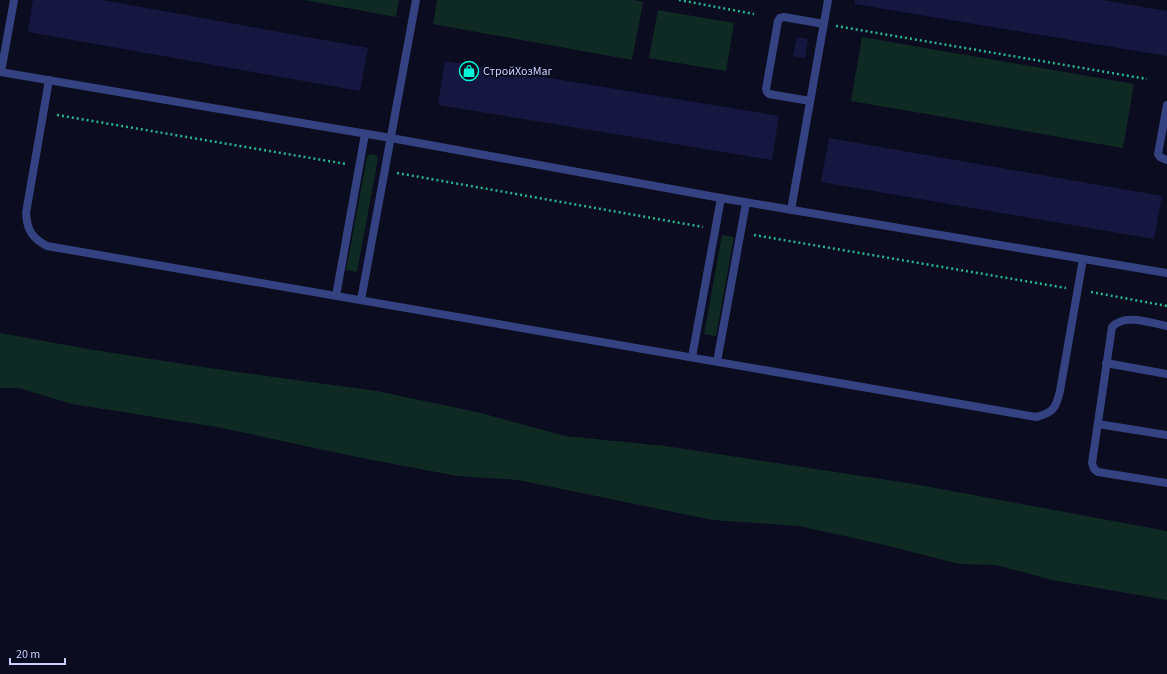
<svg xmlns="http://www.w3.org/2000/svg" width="1167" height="674" font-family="'Source Sans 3',sans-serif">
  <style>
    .green { fill: #0e2a23 }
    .building { fill: #161741 }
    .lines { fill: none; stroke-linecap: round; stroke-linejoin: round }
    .path { stroke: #27b68e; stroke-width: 2.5; stroke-dasharray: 2 3; stroke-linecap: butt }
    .service { stroke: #344281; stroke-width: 8 }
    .minor { stroke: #344281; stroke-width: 8 }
    .labels { text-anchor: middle; stroke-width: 4; stroke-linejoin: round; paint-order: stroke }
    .poi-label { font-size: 12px; fill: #cacfff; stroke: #0b0c1f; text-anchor: start }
  </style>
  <rect width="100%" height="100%" fill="#0b0c1f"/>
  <path class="green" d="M304,0H399L396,17Z
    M437,0H633L643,2L632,60L433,24Z
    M658,10L734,23L726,71L649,58Z
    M862,37L1134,84L1123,148L851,101Z
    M370,154L376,155L378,159L357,272L346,270L367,157Z
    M722,235L734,237L716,336L704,334Z
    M0,333L88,349L209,368L377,391L481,413L565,436L665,446L914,484L1167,531V600L1052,580L996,565L959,564L885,545L799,526L712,520L669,511L518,480L457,476L357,457L217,427L72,404L19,388H0Z"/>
  <path class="building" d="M33,0H102L368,48L360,91L28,32Z
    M855,0H1103L1167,11V56L855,4Z
    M797,37L808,39L805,58L793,56Z
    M445,61L779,116L772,160L438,105Z
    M829,138L1162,196L1154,239L821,182Z"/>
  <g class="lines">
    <path class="path" d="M679,0L754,14
      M836,26L1147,79
      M57,115L346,164
      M397,173L703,227
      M754,235L1066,288
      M1091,292L1167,306"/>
    <path class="service" d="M1,72L14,0
      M49,80L26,213C27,230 32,238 47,246L1036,417C1053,413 1056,408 1060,391L1083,259
      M810,101L769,94L767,92L766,89L778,21L780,18L784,17L824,24
      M1167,105L1158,154L1160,157L1167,160
      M791,210L828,0
      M336,296L365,134
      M361,300L416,0
      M1167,326C1150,323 1125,313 1112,327L1092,463L1094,469L1098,472L1167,483
      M692,357L721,198
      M717,362L746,203
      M1106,363L1167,374
      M1098,424L1167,435"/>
    <path class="minor" d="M0,72L391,138L721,198L1167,273"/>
  </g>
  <defs>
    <symbol id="shop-ring" viewBox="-11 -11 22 22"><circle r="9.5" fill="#0b0c1f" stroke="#00f5d8" stroke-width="1.5"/><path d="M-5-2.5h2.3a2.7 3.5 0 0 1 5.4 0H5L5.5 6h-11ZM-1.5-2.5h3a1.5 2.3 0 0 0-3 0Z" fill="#00f5d8"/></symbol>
  </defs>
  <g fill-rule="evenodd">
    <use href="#shop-ring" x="458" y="60" width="22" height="22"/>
  </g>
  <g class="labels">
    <g class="poi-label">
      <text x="483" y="75">СтройХозМаг</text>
    </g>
  </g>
  <path d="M10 658v6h55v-6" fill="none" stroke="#cacfff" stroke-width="2"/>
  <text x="16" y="658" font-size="12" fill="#cacfff" stroke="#0b0c1f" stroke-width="3" paint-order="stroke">20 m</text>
</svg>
